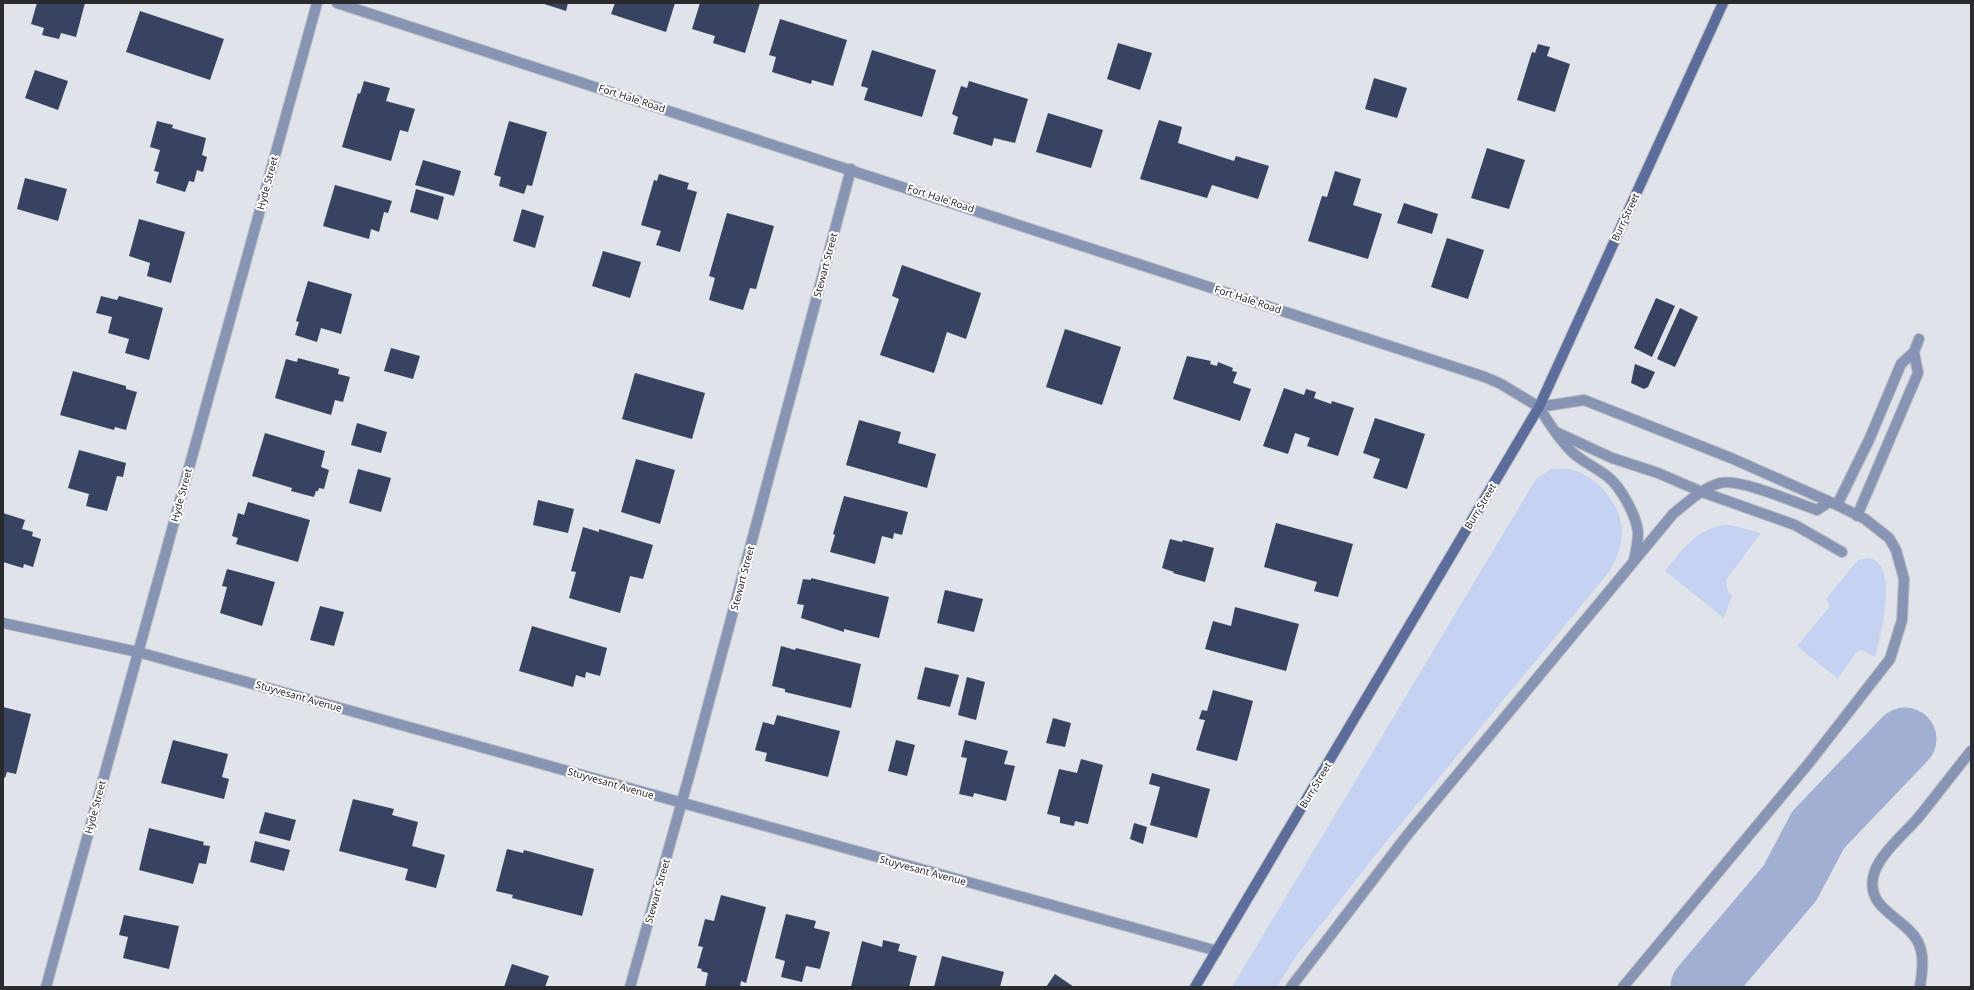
<svg xmlns="http://www.w3.org/2000/svg" width="1974" height="990" font-family="'Noto Sans',sans-serif">
  <style>
    .green { fill: #c6d2f1 }
    .lines { fill: none; stroke-linecap: round; stroke-linejoin: round }
    .river { stroke: #a1afd2; stroke-width: 63 }
    .building { fill: #384361 }
    .service-casing { stroke: #bcbec4; stroke-width: 12 }
    .minor-casing { stroke: #bcbec4; stroke-width: 12 }
    .tertiary-casing { stroke: #bcbec4; stroke-width: 12 }
    .secondary-casing { stroke: #bcbec4; stroke-width: 12 }
    .service { stroke: #8794b4; stroke-width: 10 }
    .minor { stroke: #8794b4; stroke-width: 10 }
    .tertiary { stroke: #8794b4; stroke-width: 10 }
    .secondary { stroke: #5c6d9c; stroke-width: 10 }
    .labels { text-anchor: middle; stroke-width: 4; stroke-linejoin: round; paint-order: stroke }
    .street-label { font-size: 10px; fill: #2a2b2e; stroke: #fff }
  </style>
  <rect width="100%" height="100%" fill="#e0e3ea"/>
  <path class="green" d="M1551,469C1558,469 1566,468 1573,470C1602,479 1627,511 1621,543C1619,553 1614,563 1609,572L1381,848L1297,955L1277,987H1232L1536,479Z
    M1724,525H1731L1761,533L1726,580L1728,592L1732,595L1724,618L1665,571C1682,550 1695,530 1724,525Z
    M1869,558C1900,565 1880,637 1875,657L1862,650L1856,652L1838,679L1797,646L1830,606L1826,599L1858,560Z"/>
  <g class="lines">
    <path class="river" d="M1702,987L1790,883L1818,830L1905,739"/>
  </g>
  <path class="building" d="M37,3H85L76,37L61,33L59,39L42,35L44,28L31,24Z
    M541,3H568L566,11Z
    M615,3H675L666,32L611,14Z
    M700,3H760L745,53L713,43L715,36L692,29Z
    M140,11L224,39L210,80L126,52Z
    M780,19L847,40L833,86L812,80L811,84L772,72L776,57L769,55Z
    M1118,43L1152,53L1140,90L1107,79Z
    M1538,44L1550,47L1547,56L1570,64L1555,112L1517,100L1532,52L1535,53Z
    M872,50L936,70L922,117L864,100L868,88L861,86Z
    M35,70L68,81L58,110L25,98Z
    M1374,78L1407,88L1397,118L1365,109Z
    M364,81L390,88L386,101L415,109L408,132L400,130L391,161L342,147L358,93L360,94Z
    M969,81L1028,99L1015,143L994,138L992,146L953,134L958,117L952,114L961,86L967,88Z
    M1048,113L1103,130L1091,168L1036,152Z
    M1159,120L1182,127L1178,143L1234,161L1236,156L1269,166L1258,199L1212,185L1207,198L1140,179Z
    M157,121L173,125L172,128L206,138L202,155L207,157L203,172L197,170L194,182L189,181L185,192L156,183L159,172L154,171L160,150L150,147Z
    M509,121L547,132L532,186L527,185L524,194L499,186L501,177L494,175Z
    M1487,148L1525,160L1509,209L1471,198Z
    M423,160L461,171L454,196L415,185Z
    M1335,171L1361,179L1353,205L1382,214L1368,259L1308,241L1322,196L1327,197Z
    M659,174L689,183L687,189L697,192L680,252L656,245L661,231L641,225L654,180L657,181Z
    M25,178L67,189L58,221L17,209Z
    M335,185L392,201L388,213L384,212L379,232L371,229L369,239L323,226Z
    M416,189L444,197L438,220L410,212Z
    M1404,203L1438,214L1432,234L1397,223Z
    M522,209L544,216L535,248L513,241Z
    M727,213L774,226L756,289L750,288L743,310L709,300L715,278L709,276Z
    M139,219L185,232L171,283L147,276L150,263L129,256Z
    M1447,238L1484,250L1468,299L1431,287Z
    M603,251L641,262L630,298L592,286Z
    M902,265L981,293L966,339L947,332L934,373L880,355L899,299L892,296Z
    M308,281L352,294L341,334L321,328L317,342L295,335L299,322L296,321Z
    M101,296L117,300L119,296L163,308L149,360L125,353L129,339L108,333L112,317L96,313Z
    M1656,298L1675,306L1652,357L1634,348Z
    M1680,308L1698,317L1675,367L1657,359Z
    M1065,329L1121,347L1102,405L1046,387Z
    M391,348L420,356L413,379L384,371Z
    M1187,356L1211,361L1210,364L1217,366L1218,362L1233,368L1232,371L1237,372L1233,383L1251,389L1240,421L1173,399Z
    M298,358L339,369L338,374L350,377L343,402L335,400L331,415L275,398L286,359L297,362Z
    M1635,364L1655,372L1648,387L1644,389L1631,383Z
    M73,371L126,386V389L137,392L126,430L115,427L114,430L60,415Z
    M635,373L705,393L692,439L622,419Z
    M1284,388L1304,395L1306,389L1316,392L1314,398L1331,404L1332,401L1354,408L1338,456L1307,446L1310,438L1295,433L1288,454L1263,446Z
    M1375,418L1425,434L1407,489L1373,478L1380,459L1363,453Z
    M859,420L901,432L898,443L936,454L927,488L846,465Z
    M357,423L387,432L381,453L351,445Z
    M265,433L325,451L321,467L329,470L324,489L319,488L318,491H316L314,497L291,491L292,488L252,476Z
    M79,450L126,463L123,477L117,476L107,511L86,506L89,494L68,488Z
    M636,459L675,470L660,524L621,512Z
    M358,469L391,478L381,512L349,503Z
    M844,496L908,512L902,535L894,533L893,539L882,536L875,564L830,552L835,535L833,534Z
    M538,500L574,509L568,533L533,525Z
    M248,502L310,520L298,562L236,544L238,538L232,536L238,513L244,515Z
    M3,513L25,520L22,529L33,532L32,536L41,539L33,567L24,564L23,568L3,562Z
    M1276,523L1353,544L1338,597L1314,591L1317,582L1264,567Z
    M583,527L599,532V529L653,545L643,579L630,576L620,613L569,598L576,572L571,571Z
    M1170,539L1182,542L1183,540L1214,548L1205,582L1173,573L1174,572L1162,568Z
    M227,569L275,582L262,626L220,613L227,587L222,586Z
    M811,578L889,597L879,638L844,629V632L801,618L804,605L797,604L803,579L811,580Z
    M945,590L983,599L974,632L937,623Z
    M320,606L344,612L334,646L310,640Z
    M1235,607L1299,624L1286,671L1205,649L1213,621L1231,626Z
    M532,626L607,648L600,676L586,672L585,678L576,675L573,687L519,671Z
    M781,646L795,650L796,648L861,664L851,708L785,692V689L772,686Z
    M925,667L959,675L950,707L917,699Z
    M967,677L985,682L976,720L958,715Z
    M1213,690L1253,701L1237,761L1196,750L1205,720L1199,719L1202,710L1207,711Z
    M3,707L31,714L16,774L7,772L5,778L3,777Z
    M777,715L840,731L828,777L765,761L767,753L755,750L763,722L774,725Z
    M1053,718L1071,723L1065,747L1046,743Z
    M173,740L228,754L222,777L229,779L224,799L161,783Z
    M896,740L915,745L907,776L888,771Z
    M965,740L1008,751L1004,764L1015,766L1006,801L974,793L973,797L959,794L967,758L961,757Z
    M1081,759L1103,765L1088,824L1075,821L1074,826L1060,823V817L1047,814L1059,769L1077,773Z
    M1152,773L1210,789L1197,838L1150,825L1160,787L1149,784Z
    M353,799L394,809L392,815L418,822L412,846L445,855L436,888L405,880L408,869L339,851Z
    M265,812L296,820L290,841L259,833Z
    M1134,823L1147,827L1143,844L1130,839Z
    M149,828L204,842L203,845L210,846L206,864L199,863L193,884L139,870Z
    M255,841L290,850L284,871L250,862Z
    M507,849L523,853L524,850L594,869L582,916L512,898L513,895L496,891Z
    M721,895L766,907L746,983L741,981L740,987H705L708,973L701,971L702,969L697,968L703,947L698,946L705,919L714,921Z
    M786,914L816,921L814,928L830,932L820,969L806,966L802,982L781,977L785,961L775,958Z
    M124,915L179,926L169,969L123,958L128,937L119,935Z
    M883,940L900,944L898,951L917,956L909,987H851L862,941L882,947Z
    M942,956L1004,972L1000,987H934Z
    M512,964L549,976L545,987H504Z
    M1055,974L1074,987H1046Z"/>
  <g class="lines">
    <defs>
      <path id="service" d="M1556,432L1612,458L1658,473L1702,492L1795,525L1842,552
        M1837,505L1869,440L1901,364L1914,352L1919,339
        M1857,516L1918,373L1914,352
        M1291,987L1408,834L1673,514C1687,503 1702,488 1720,483C1740,478 1796,503 1817,510L1829,502
        M1623,987L1809,763L1890,659L1902,620L1904,579L1896,550L1889,538L1865,519L1837,505L1731,458L1584,400L1539,407C1548,422 1558,438 1571,451C1582,462 1596,467 1608,477C1621,487 1637,517 1638,533C1638,542 1636,551 1634,560
        M1920,987C1922,973 1925,956 1918,942C1906,918 1867,910 1873,878C1876,857 1904,834 1918,818C1936,796 1953,773 1971,751"/>
      <path id="minor" d="M3,623L138,652L1217,951
        M46,987L317,3
        M630,987L691,769L851,169"/>
      <path id="tertiary" d="M337,3L1485,377L1501,384L1539,407"/>
      <path id="secondary" d="M1195,987L1539,407L1723,3"/>
    </defs>
    <use href="#service" class="service-casing"/>
    <use href="#minor" class="minor-casing"/>
    <use href="#tertiary" class="tertiary-casing"/>
    <use href="#secondary" class="secondary-casing"/>
    <use href="#service" class="service"/>
    <use href="#minor" class="minor"/>
    <use href="#tertiary" class="tertiary"/>
    <use href="#secondary" class="secondary"/>
  </g>
  <g class="labels">
    <g class="street-label">
      <text transform="translate(632 98) rotate(18)" y="4">Fort Hale Road</text>
      <text transform="translate(267 183) rotate(-75)" y="4">Hyde Street</text>
      <text transform="translate(941 198) rotate(18)" y="4">Fort Hale Road</text>
      <text transform="translate(1625 217) rotate(-65)" y="4">Burr Street</text>
      <text transform="translate(825 265) rotate(-75)" y="4">Stewart Street</text>
      <text transform="translate(1248 299) rotate(18)" y="4">Fort Hale Road</text>
      <text transform="translate(181 495) rotate(-75)" y="4">Hyde Street</text>
      <text transform="translate(1480 506) rotate(-59)" y="4">Burr Street</text>
      <text transform="translate(742 578) rotate(-75)" y="4">Stewart Street</text>
      <text transform="translate(299 696) rotate(16)" y="4">Stuyvesant Avenue</text>
      <text transform="translate(611 783) rotate(16)" y="4">Stuyvesant Avenue</text>
      <text transform="translate(1315 785) rotate(-59)" y="4">Burr Street</text>
      <text transform="translate(95 807) rotate(-75)" y="4">Hyde Street</text>
      <text transform="translate(923 870) rotate(15)" y="4">Stuyvesant Avenue</text>
      <text transform="translate(657 891) rotate(-74)" y="4">Stewart Street</text>
    </g>
  </g>
  <rect width="1974" height="990" fill="none" stroke="#2a2b2e" stroke-width="8"/>
</svg>
